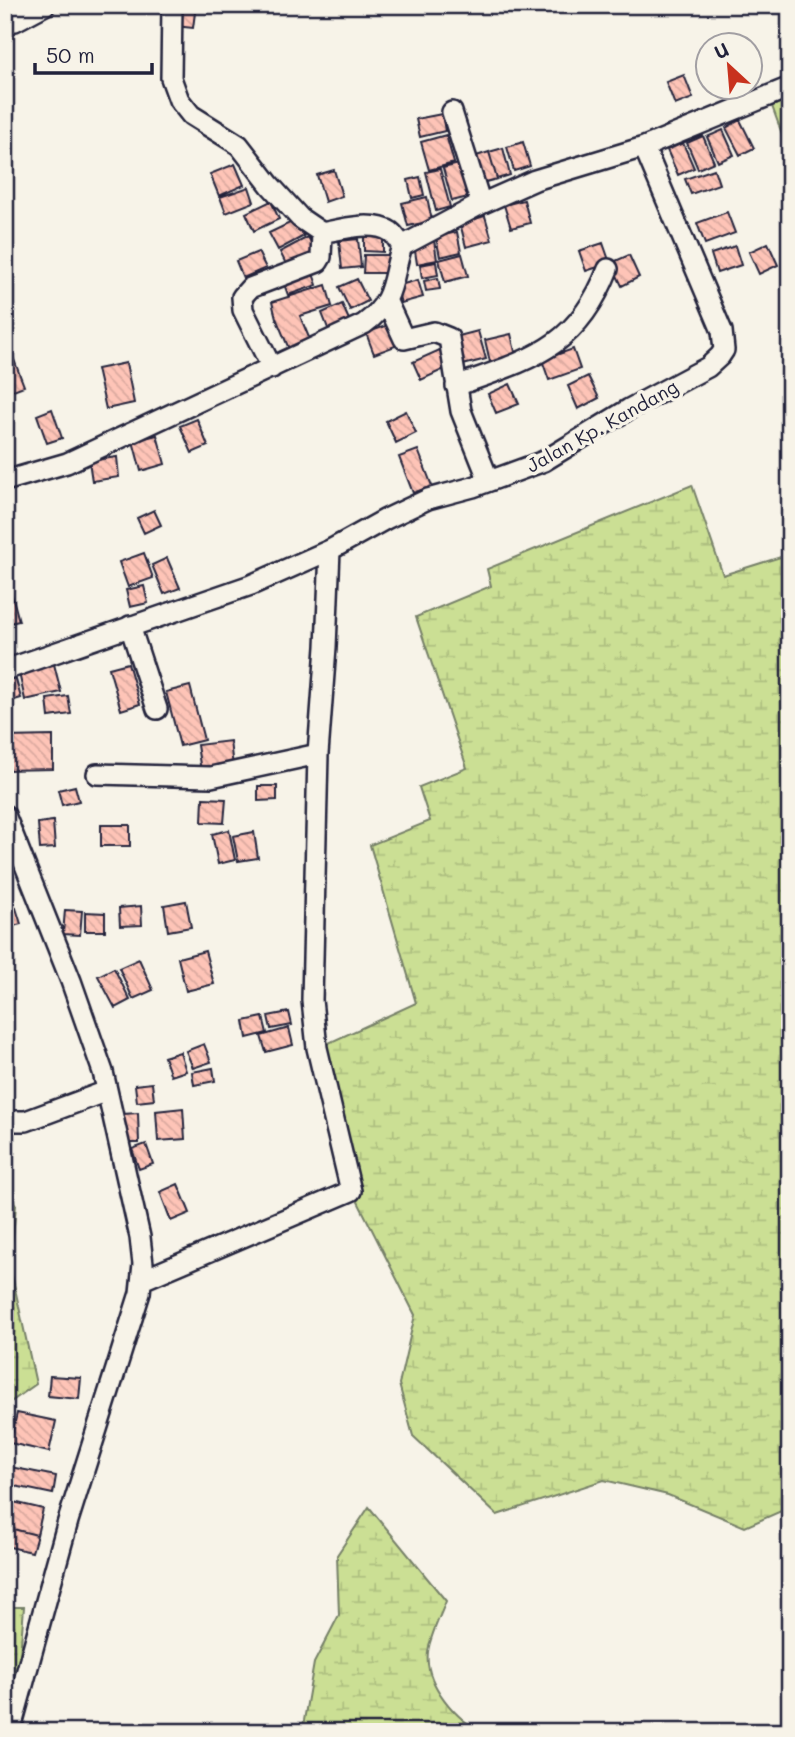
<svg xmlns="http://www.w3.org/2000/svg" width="795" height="1737" font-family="Mali,sans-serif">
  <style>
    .green { fill: #cbdf94; stroke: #768068; stroke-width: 2 }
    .wetland { fill: url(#wetland-marsh); stroke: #768068; stroke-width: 2 }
    .building { fill: url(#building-back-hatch); stroke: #22223b; stroke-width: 2 }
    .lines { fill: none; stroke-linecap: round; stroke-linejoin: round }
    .street-casing { stroke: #22223b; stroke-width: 24 }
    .street { stroke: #f7f3e8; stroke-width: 19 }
    .labels { text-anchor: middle; stroke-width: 7; stroke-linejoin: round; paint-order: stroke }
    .street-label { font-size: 19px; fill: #22223b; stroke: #f7f3e8 }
  </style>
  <defs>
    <pattern id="wetland-marsh" width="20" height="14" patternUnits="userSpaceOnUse" patternTransform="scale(1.75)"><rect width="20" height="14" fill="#cbdf94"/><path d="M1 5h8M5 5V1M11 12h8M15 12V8" fill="none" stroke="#aebf80"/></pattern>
    <pattern id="building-back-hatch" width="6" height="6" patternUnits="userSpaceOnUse" patternTransform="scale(1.75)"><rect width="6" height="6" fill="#fec4b7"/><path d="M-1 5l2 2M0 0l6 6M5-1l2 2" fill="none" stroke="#d9a89e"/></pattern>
  </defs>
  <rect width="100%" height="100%" fill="#f7f3e8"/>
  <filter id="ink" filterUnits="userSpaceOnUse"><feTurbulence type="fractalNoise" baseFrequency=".0143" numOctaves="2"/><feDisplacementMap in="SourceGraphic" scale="14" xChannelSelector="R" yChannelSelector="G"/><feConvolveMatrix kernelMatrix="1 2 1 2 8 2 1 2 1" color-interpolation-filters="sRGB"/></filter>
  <g filter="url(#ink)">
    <path class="green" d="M790,99V156L772,106Z"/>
    <path class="wetland" d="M692,485L723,575L790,554V1510L788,1508L745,1527L668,1495L604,1480L497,1515L413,1436L399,1384L415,1315L345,1176L322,1046L416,1003L370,845L430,821L419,787L467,768L416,617L491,586L487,569Z
      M5,1187L16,1205L10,1266L36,1384L5,1406Z
      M369,1507L446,1601C440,1617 430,1636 428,1652C424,1682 457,1723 484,1732H302L314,1663L339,1615L337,1555Z
      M5,1607H24L19,1668L5,1712Z"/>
    <path class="building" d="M178,5H196L193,28L175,26Z
      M684,75L693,98L675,105L666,82Z
      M442,114L445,131L420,137L416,119Z
      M740,120L754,148L740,155L726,128Z
      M723,130L734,155L718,162L707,137Z
      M446,135L454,163L429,170L421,142Z
      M703,136L714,162L698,169L687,143Z
      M523,142L530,166L514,171L507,147Z
      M683,143L694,168L678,175L667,150Z
      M503,148L510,175L497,179L489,152Z
      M489,152L497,179L478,184L470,158Z
      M235,164L244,185L219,196L210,174Z
      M459,164L468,197L452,201L443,168Z
      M440,169L450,207L436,211L426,172Z
      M714,169L719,184L691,194L685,179Z
      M334,170L342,196L325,202L317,175Z
      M420,177L424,195L412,198L408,180Z
      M249,187L254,202L226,213L220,197Z
      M427,197L432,221L408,226L402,203Z
      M524,200L530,223L511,228L504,205Z
      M271,201L279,219L254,231L246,213Z
      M727,212L735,233L705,244L697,223Z
      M485,216L492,240L466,247L460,223Z
      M296,220L304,236L278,250L269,233Z
      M364,232L383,233V252L364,251Z
      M457,232L461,252L440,257L436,237Z
      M308,237L318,255L289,270L280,252Z
      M358,239L361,267L342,269L339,241Z
      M434,240L437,260L417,264L414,244Z
      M603,243L610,263L586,271L579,251Z
      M768,243L778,265L759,274L749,252Z
      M735,246L741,265L717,273L711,254Z
      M258,252L266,268L243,278L236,261Z
      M462,254L468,276L445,282L439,260Z
      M364,255H390L389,273H363Z
      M629,255L639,277L622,286L611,263Z
      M436,262L438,275L422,278L420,265Z
      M311,268L317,285L288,295L282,278Z
      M438,278L440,289L426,291L424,281Z
      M357,279L368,301L350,310L339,287Z
      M418,280L423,297L401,303L396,286Z
      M326,285L332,306L300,316L310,340L289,349L276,318L272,302Z
      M342,304L350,322L329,331L322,313Z
      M391,324L398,345L374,354L366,333Z
      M478,331L486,359L463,365L455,337Z
      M511,334L516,356L490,362L485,340Z
      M444,348L451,366L421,380L413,362Z
      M573,349L580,369L549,380L542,360Z
      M13,357L24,386L8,392L5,385V360Z
      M126,363L134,403L106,409L97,369Z
      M588,376L599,398L578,409L568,386Z
      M510,384L519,404L496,413L488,394Z
      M52,409L62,438L47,443L37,415Z
      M406,411L416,433L396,443L386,421Z
      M197,419L208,446L192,453L180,426Z
      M157,435L165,464L141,471L133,441Z
      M418,450L432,486L413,493L399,457Z
      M117,457L119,477L92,481L89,461Z
      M154,510L161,525L144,533L137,518Z
      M144,553L153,578L128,587L119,562Z
      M167,558L180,588L164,594L152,565Z
      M144,586L148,603L130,607L126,590Z
      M11,591L19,621L5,624V593Z
      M53,660L61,692L25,700L18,668Z
      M128,663L140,704L121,710L109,668Z
      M15,676L21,698L5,703V678Z
      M190,686L204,740L180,746L166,692Z
      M68,696L71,714L49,717L47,699Z
      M53,736V769L5,770V737Z
      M230,741L233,767L201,771L197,745Z
      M75,786L79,801L62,805L58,790Z
      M258,786H277V800L258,801Z
      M203,798L226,799L224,823L202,822Z
      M53,821L55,848L40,849L38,823Z
      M101,825H130V846H101Z
      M229,830L235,860L218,864L212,834Z
      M254,832L258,858L238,861L233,836Z
      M186,901L191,927L168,931L164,905Z
      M141,906L142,925L120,926L119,908Z
      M16,908L21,924L5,928V911Z
      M65,910L82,911L80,935L63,934Z
      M85,912L105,913V931H85Z
      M205,951L214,984L186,991L178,958Z
      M139,959L153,990L133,999L119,968Z
      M114,968L130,1000L115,1008L98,976Z
      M289,1012L292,1025L271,1029L268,1016Z
      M263,1017L267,1033L247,1038L244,1021Z
      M289,1028L293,1045L266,1052L261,1036Z
      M204,1044L211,1062L193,1068L186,1051Z
      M180,1052L186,1071L171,1076L164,1057Z
      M213,1068L215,1081L194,1085L192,1072Z
      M152,1083L154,1100L137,1102L135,1085Z
      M183,1108L185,1139L158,1141L156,1111Z
      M138,1113L139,1143H124L123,1114Z
      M146,1144L153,1164L139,1169L132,1149Z
      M178,1184L190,1213L171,1221L160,1192Z
      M50,1376L81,1378L79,1399L48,1396Z
      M17,1413L56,1421L49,1452L10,1443Z
      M5,1466L56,1476L53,1494L5,1484Z
      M5,1500L43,1509L37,1535L5,1527Z
      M5,1527L37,1535L32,1552L5,1546Z"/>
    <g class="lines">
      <defs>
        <path id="street" d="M172,5L171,78L179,100L191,115L239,145L270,185L300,218L322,233C341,229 373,220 391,232C395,235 399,242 402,246
          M5,22L15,21L45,5
          M452,112L481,204
          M387,302L404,339L434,332L449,338L461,411L489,481
          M272,368L243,310L242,297L250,288L318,262L321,257L322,233
          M456,386C530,359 577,349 608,269
          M5,481L67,463L364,324C396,301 391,279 402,246L481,204L535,180L644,147
          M130,626L157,709
          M5,670L251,585L330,550L386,519L428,499L473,487L544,461L629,409L708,367L720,356L724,350L722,331L644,147L790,87
          M97,774L211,777L318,754
          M5,815L71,981L103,1072L140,1237L143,1264L140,1293L68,1521L10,1732
          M5,1121H26L107,1091
          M142,1280L351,1191L317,1048L312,1000L318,754L326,647L330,550"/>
      </defs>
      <use href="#street" class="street-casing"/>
      <use href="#street" class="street"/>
    </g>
  </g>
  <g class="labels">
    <g class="street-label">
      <text transform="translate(602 426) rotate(-29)" y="7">Jalan Kp. Kandang</text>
    </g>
  </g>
  <rect width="795" height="1737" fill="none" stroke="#f7f3e8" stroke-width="28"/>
  <rect x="14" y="14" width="767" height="1709" fill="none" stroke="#22223b" stroke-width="2.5" filter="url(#ink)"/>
  <g transform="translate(729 66) rotate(334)"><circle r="33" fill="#f7f3e8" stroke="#a29fa3" stroke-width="2"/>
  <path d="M0-5L12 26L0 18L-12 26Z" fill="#c8321e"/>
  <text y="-10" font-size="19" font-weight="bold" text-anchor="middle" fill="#22223b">U</text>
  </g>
  <path d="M35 63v10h117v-10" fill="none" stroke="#22223b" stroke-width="3.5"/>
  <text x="46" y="63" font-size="21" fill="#22223b" stroke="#f7f3e8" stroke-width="5" paint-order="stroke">50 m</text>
</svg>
